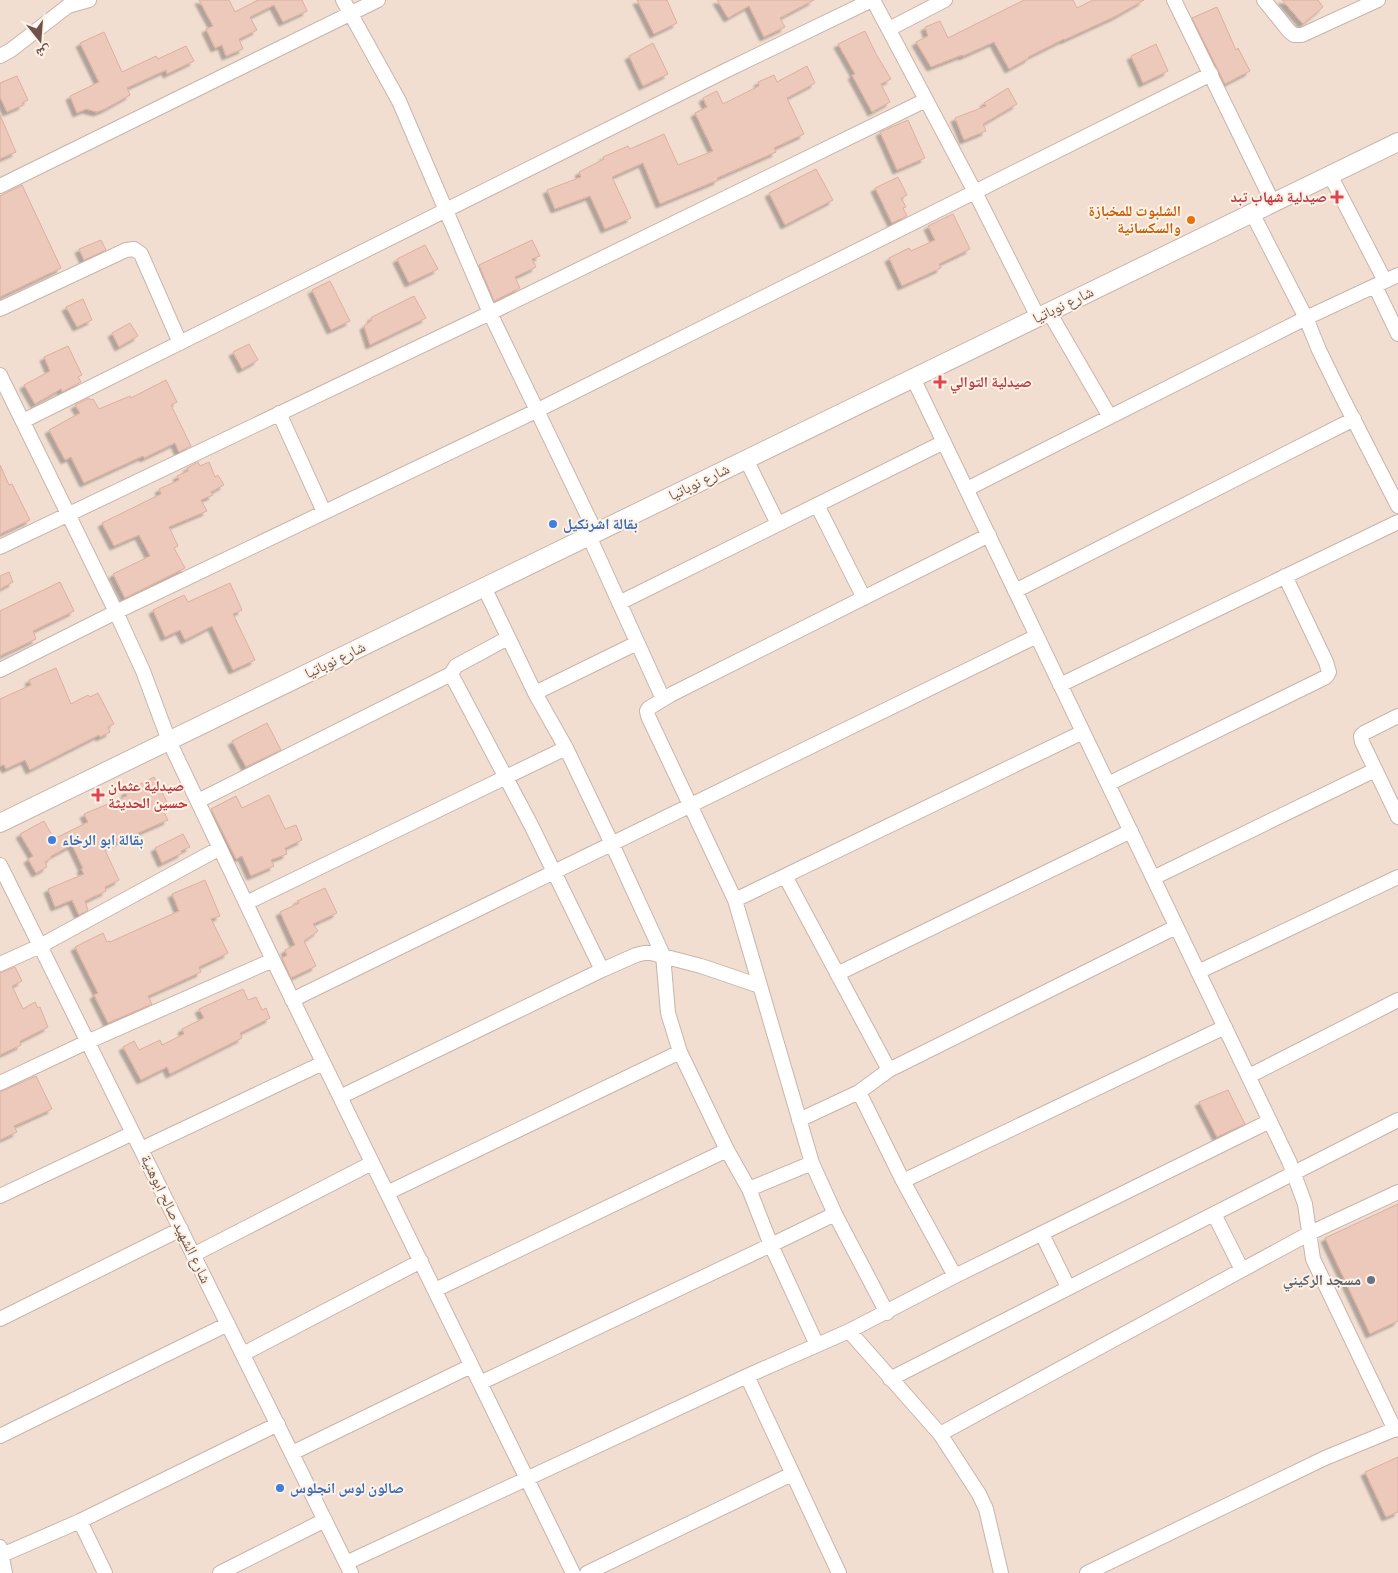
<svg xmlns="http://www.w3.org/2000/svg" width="1398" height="1573" font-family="'Exo 2','Noto Naskh Arabic',sans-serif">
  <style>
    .residential { fill: #f1ded1 }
    .building { fill: #edc9bb; stroke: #deae9d; filter: url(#shadow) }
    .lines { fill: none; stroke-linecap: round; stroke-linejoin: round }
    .minor-casing { stroke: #c9b4a9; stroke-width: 16 }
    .tertiary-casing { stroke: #c9b4a9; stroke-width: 20 }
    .minor { stroke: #fff; stroke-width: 14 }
    .tertiary { stroke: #fff; stroke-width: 18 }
    .health-dot { fill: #e0444e; stroke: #fdf2e7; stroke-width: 2 }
    .food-dot { fill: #e8710a; stroke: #fdf2e7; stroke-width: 2 }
    .shop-dot { fill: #3f7fe0; stroke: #fdf2e7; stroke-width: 2 }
    .worship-dot { fill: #6b7280; stroke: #fdf2e7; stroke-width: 2 }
    .labels { text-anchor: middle; stroke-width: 4; stroke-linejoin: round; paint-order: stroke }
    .health-label { font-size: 15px; font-weight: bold; fill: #be3a42; stroke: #fdf2e7; text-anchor: start }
    .food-label { font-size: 15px; font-weight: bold; fill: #c56008; stroke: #fdf2e7; text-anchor: end }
    .street-label { font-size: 15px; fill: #6f534a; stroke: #fdf2e7 }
    .shop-label { font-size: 15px; font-weight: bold; fill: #366cbe; stroke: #fdf2e7; text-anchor: start }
    .worship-label { font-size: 15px; font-weight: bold; fill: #5b616d; stroke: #fdf2e7; text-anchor: end }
  </style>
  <defs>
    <filter id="shadow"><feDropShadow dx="-4" dy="4" stdDeviation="1" flood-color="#0004"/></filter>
  </defs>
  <rect width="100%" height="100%" fill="#faeee1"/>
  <path class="residential" d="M0,0H1398V1573H0Z"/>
  <path class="building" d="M199,0H229L235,12L258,0H302L307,11L283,22L274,5L250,17L257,30L239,39L243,49L226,56L222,45L215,48L206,29L213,26Z
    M637,0H667L677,23L654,34Z
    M717,0H814L780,18L785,27L764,37L749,6L728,18Z
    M1024,0H1073L1077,8L1093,0H1144L1116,16L1064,40V39L1028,57L1029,58L1009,69L994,42L963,56L962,55L931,67L916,42L928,36L925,27L940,21L948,38Z
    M1282,0H1318L1323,7L1303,24Z
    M1217,7L1236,50L1238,48L1250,71L1225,84L1192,18Z
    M865,31L876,54L891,79L881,84L890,102L872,112L852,75L855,74L838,44Z
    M104,32L122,72L156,56L158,59L186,46L194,61L167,74L166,70L127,88L130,95L105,109L97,112L86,109L77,113L70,96L99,82L80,43Z
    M653,43L668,74L643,86L629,56Z
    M1156,44L1168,71L1143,83L1131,56Z
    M807,66L815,83L787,98L804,134L774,148L776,152L717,178L718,180L660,204L643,163L612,177L631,218L605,229L590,196L555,209L547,190L581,177L579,172L604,159L603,157L628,146L630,149L664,134L678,165L713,151L695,113L707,107L703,98L717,91L723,104L759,86L758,82L774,75L777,82Z
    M17,76L28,100L22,103L23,105L7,112L0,97V83Z
    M1008,88L1017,104L983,124L986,131L964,140L955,118L986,106L984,103Z
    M0,115L16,152L0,159Z
    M908,120L925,158L897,170L880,132Z
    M816,169L833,200L785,225L769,193Z
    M898,177L907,195L901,198L906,207L903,208L907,216L892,223L875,188Z
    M22,185L61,268L0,297V196Z
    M953,214L970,249L939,264L941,268L902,286L889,258L909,248L911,251L935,240L928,226Z
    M101,240L106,250L84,260L79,249Z
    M532,240L540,256L532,259L536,267L515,277L520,288L494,301L479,265Z
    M425,245L438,269L409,283L397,259Z
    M330,281L350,321L331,330L312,290Z
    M414,296L426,318L370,345L364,326L371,321L372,317Z
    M83,299L92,320L77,327L66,307Z
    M130,323L138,336L119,347L112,333Z
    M249,344L258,360L242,369L233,352Z
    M68,346L82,375L78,377L81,382L62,392L61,389L35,404L24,385L50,371L44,357Z
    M166,380L177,402L171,405L191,446L179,452L175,443L144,458L143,456L84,483L71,457L65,460L49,430L80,413L75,405L89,398L90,400L93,399L99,409L130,396L131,398Z
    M198,462L200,466L209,462L215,477L218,475L224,485L211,492L213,495L201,500L207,511L169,527L178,546L174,548L185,568L125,598L113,574L150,556L139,535L114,546L102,523L161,494L159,489L179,480L177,476L188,471L187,468Z
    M0,465L9,485L12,484L30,520L0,534Z
    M9,572L13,582L0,589V576Z
    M60,582L74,611L33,631L36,639L0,656V611Z
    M230,583L242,610L233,614L255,660L233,670L212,626L185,640L180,630L165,637L153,610L184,595L188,602Z
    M56,668L71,704L88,695L90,697L98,693L114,724L108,727L110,732L100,737L99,735L30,770L25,760L6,769L4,765L0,766V699L31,685L29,680Z
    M267,723L281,750L246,767L232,741Z
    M154,777L167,802L160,805L168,820L104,848L119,880L105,887L106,891L85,901L88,910L79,915L72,900L55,907L48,889L84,874L81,869L83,868L72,845L51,856V858L45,862L47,867L36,873L28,859L33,856L20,834L44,821L54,839L88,822L84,814L127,796L125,792Z
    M269,795L285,829L296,825L302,840L285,848L287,854L271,860L274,866L251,876L242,856L236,859L211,809L236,796L242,808Z
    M183,834L190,847L181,851L182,853L162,863L155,848Z
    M205,880L220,916L211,919L228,953L199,967L201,972L148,996L152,1004L108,1023L94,995L98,993L75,947L103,933L107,942L109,941L110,942L179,911L172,894Z
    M325,888L337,913L313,924L318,931L304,941L316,966L291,978L282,958L287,955L285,950L295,945L280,912L299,903L297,901Z
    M15,967L22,981L12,986L23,1009L35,1002L38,1008L40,1007L48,1027L20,1041L21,1045L0,1055V973Z
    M243,989L248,1000L256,997L262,1010L266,1008L270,1018L240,1033L242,1038L170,1074L167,1067L141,1080L123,1047L134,1041L139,1050L160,1040L162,1045L184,1034L182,1029L204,1018L199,1009Z
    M36,1076L52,1109L14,1126L17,1132L0,1140V1092Z
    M1228,1090L1245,1124L1217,1137L1199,1102Z
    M1398,1204V1321L1370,1334L1325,1238Z
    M1398,1457V1512L1386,1517L1365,1472Z"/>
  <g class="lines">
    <defs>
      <path id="minor" d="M343,0L399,101L490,313L596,533
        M873,0L975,192L1038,317
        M1174,0L1273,203
        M1264,0L1289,31L1294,35H1302L1378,0
        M889,29L945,0
        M0,56L11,50L68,6L89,0
        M1330,175L1385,281
        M0,186L378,0
        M1252,213L1306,318L1319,350L1340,393L1398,506
        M1375,286L1398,334
        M0,309L126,250L134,249L141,254L180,343
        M1049,312L1110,417
        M0,375L116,612L143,671L169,741L273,960L573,1573
        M913,378L1289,1161L1305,1204L1313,1259L1395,1430
        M279,413L324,512
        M23,421L727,70L872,0
        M746,459L778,524
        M967,489L1306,318L1398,275
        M817,505L864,598
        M589,536L663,699
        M0,547L490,313L926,100
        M484,587L535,693L566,748L612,844L663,955L668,1013L680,1052L727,1150L749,1189L771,1245L835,1214
        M1015,591L1354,419
        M619,603L944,442
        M0,670L116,612L536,411L1211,74
        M451,674L531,825L602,970
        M1060,685L1398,522
        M535,693L637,643
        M1398,716L1364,733L1361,736L1362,742L1398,817
        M1108,784L1326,677L1329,672L1326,662L1285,576
        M198,801L451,674L456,666L508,638
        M0,865L351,1573
        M785,876L889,1070
        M1153,878L1375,770
        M735,900L1083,732
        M246,903L566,748
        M0,964L40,946L220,848
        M1198,972L1398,877
        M837,974L1131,831
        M292,1000C540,877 789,758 1037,636
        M1249,1076L1398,1000
        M0,1083L87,1042L273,960
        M859,1092L903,1181L955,1276
        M340,1097L602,970L636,955L644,953H651L701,966L760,986
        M799,1120L859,1092L889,1070L1176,927
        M141,1149L323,1063
        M903,1181L1225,1027
        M749,1189L812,1163
        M387,1193L680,1052
        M0,1196L133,1133
        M1214,1214L1242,1270
        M1042,1234L1068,1287
        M193,1255L372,1163
        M435,1290L727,1150
        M887,1313L835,1214L812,1163L735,900L648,716L647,711L649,708L672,694L989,535
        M0,1319L181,1229
        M849,1331L940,1434L979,1494L986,1509L1001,1573
        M243,1354L421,1261
        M747,1376L839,1573
        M890,1379L1398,1120
        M480,1383L771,1245L817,1345
        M940,1434L1310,1233L1398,1192
        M0,1436L228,1324
        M292,1453L471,1366
        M80,1521L105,1573
        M0,1547L5,1573
        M2,1555L80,1521L278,1424
        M346,1563L747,1376L849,1331L955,1276L1270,1121
        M220,1573L325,1520
        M587,1573L792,1474
        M1087,1573L1325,1458L1398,1428"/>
      <path id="tertiary" d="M0,823L1398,142"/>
    </defs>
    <use href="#minor" class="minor-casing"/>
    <use href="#tertiary" class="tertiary-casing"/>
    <use href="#minor" class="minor"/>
    <use href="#tertiary" class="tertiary"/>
  </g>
  <g class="health-dot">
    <path d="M1334.5 189.5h5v5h5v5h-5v5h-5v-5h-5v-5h5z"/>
    <path d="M937.5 374.5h5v5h5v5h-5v5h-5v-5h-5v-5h5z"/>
    <path d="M95.5 787.5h5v5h5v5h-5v5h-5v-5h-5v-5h5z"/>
  </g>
  <circle class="food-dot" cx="1191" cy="220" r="5"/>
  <g class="shop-dot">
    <circle cx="553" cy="524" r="5"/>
    <circle cx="52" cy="840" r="5"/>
    <circle cx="280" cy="1488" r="5"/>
  </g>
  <circle class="worship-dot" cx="1371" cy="1280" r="5"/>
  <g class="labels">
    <g class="health-label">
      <text x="1327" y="202" text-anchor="end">صيدلية شهاب تبد</text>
      <text x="950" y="387">صيدلية التوالي</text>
      <text x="108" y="791">صيدلية عثمان<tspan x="108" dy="17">حسين الحديثة</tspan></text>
    </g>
    <g class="food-label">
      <text x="1181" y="216">الشلبوت للمخبازة<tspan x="1181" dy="17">والسكسانية</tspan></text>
    </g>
    <g class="street-label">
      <text transform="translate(1063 305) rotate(-26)" y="5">شارع نوباتيا</text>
      <text transform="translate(699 482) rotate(-26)" y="5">شارع نوباتيا</text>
      <text transform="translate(335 660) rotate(-26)" y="5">شارع نوباتيا</text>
      <text transform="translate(176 1219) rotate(64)" y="5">شارع الشهيد صالح ابوهنية</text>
    </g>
    <g class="shop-label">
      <text x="563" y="529">بقالة اشرنكيل</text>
      <text x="62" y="845">بقالة ابو الرخاء</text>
      <text x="290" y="1493">صالون لوس انجلوس</text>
    </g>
    <g class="worship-label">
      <text x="1361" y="1285">مسجد الركيني</text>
    </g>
  </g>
  <g transform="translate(40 40) rotate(163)" stroke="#fdf2e7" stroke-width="4" paint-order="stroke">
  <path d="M0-4L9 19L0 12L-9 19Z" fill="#6f534a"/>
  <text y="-8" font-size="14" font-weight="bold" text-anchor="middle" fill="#6f534a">ش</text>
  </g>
</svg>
